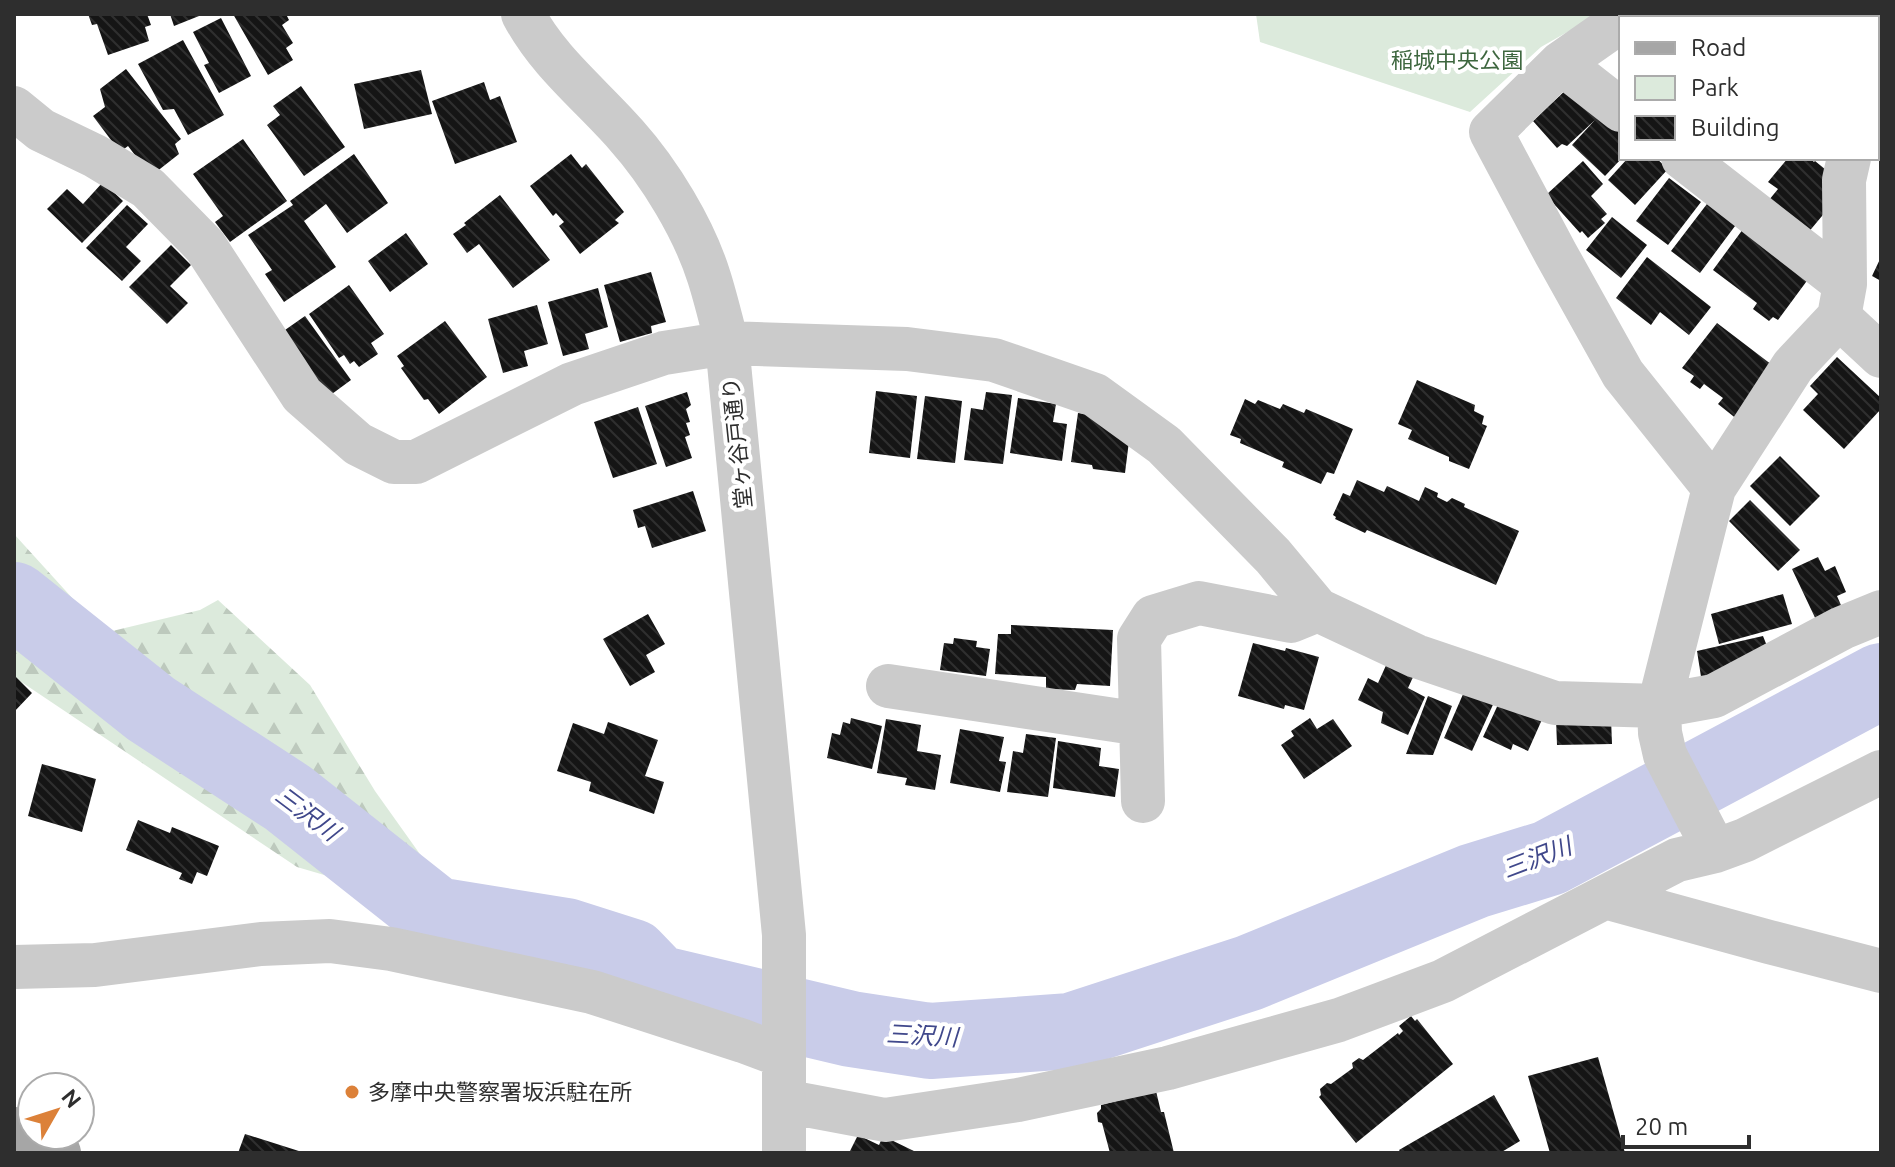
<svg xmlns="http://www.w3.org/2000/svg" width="1895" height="1167" font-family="Ubuntu,'Noto Sans JP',sans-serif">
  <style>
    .forest { fill: url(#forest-firs) }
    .park { fill: #dceadc }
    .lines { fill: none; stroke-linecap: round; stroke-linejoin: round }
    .river { stroke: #c9cce9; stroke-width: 76 }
    .building { fill: url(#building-back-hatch) }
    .minor { stroke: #cbcbcb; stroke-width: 44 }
    .major { stroke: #a6a6a6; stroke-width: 44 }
    .poi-dot { fill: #dc8139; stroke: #fff; stroke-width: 3 }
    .labels { text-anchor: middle; stroke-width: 8; stroke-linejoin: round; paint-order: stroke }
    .park-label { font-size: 22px; fill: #3e673f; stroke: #fff }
    .street-label { font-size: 22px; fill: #2e2e2e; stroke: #fff }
    .poi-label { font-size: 22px; fill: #2e2e2e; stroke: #fff; text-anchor: start }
    .water-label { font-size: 24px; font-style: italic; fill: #40488b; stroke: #fff }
  </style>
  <defs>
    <pattern id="forest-firs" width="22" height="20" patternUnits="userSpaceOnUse" patternTransform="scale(2)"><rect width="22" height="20" fill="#dceadc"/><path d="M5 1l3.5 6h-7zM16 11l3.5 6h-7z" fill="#bdc9bd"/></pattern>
    <pattern id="building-back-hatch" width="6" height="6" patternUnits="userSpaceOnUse" patternTransform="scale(2)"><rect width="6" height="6" fill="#151515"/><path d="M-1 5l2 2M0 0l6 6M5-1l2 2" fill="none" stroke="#2f2f2f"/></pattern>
  </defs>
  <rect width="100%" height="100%" fill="#fff"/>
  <path class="forest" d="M14,534L104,633L200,610L218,600L310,685L375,791L464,916L297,867L14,677Z"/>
  <path class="park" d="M1256,14H1599L1541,47L1470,112L1260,42Z"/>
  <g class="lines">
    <path class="river" d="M14,600L151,709L288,798L436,915L566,936L632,957L657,983L851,1029L930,1041L1071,1031L1249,973L1474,881L1549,858L1881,681"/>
  </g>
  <path class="building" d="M88,14H147L151,25L145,27L149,41L108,55L97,24L92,25Z
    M170,14H204L174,26Z
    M233,14H286L289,20L282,25L293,43L286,48L293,60L268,75Z
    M1805,14H1881V18L1877,23V18H1810Z
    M221,18L251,76L219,93L204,65L209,63L193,32Z
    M183,40L224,115L188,135L174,109L163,110L138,64Z
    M126,69L181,139L175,144L179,154L151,176L128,146L120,152L93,116L105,107L100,89Z
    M421,70L432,114L364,129L354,84Z
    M484,82L490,100L500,96L517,142L455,164L432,101Z
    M301,86L345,147L304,176L267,125L280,115L273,106Z
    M1570,86L1621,127V159L1605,176L1572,145L1595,120L1567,146L1562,144L1557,148L1533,121Z
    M243,139L287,201L230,242L215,222L223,216L193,174Z
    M354,154L388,203L347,233L326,204L304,221L336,267L284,302L265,274L272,270L248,235L293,205L290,201Z
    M571,154L582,168L586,164L624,212L615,220L619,223L580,254L559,226L564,222L556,213L553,216L530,186Z
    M1628,158H1656L1668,169L1635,205L1608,180Z
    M1788,158H1809L1814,162L1815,161L1836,178L1842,192L1807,234L1769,200L1778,189L1768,182Z
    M1583,161L1603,184L1591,196L1607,214L1601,219L1605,223L1588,238L1582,231L1580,233L1546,195Z
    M1669,178L1701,202L1668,245L1636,221Z
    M103,182L123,201L82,243L47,209L67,189L83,204Z
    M500,195L550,260L513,288L479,244L467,253L453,234L466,225L464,223Z
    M1710,200L1738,222L1700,273L1671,251Z
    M127,205L148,224L126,247L141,261L122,281L86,248Z
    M1612,217L1647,245L1621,278L1586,250Z
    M1746,225L1809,278L1778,320L1773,317L1769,321L1753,309L1757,303L1713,270Z
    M406,233L428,264L390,292L368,261Z
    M171,245L191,265L170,286L188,303L167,324L129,287Z
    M1647,257L1711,307L1689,335L1660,312L1651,325L1616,298Z
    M1881,257V281L1872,276Z
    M651,272L666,322L651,326L652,333L620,342L604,285Z
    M349,285L384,334L371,343L378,354L359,367L354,361L350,364L344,355L339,358L309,314Z
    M598,288L608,327L585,334L589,349L563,356L548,302Z
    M537,305L548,344L524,351L528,366L503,373L488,319Z
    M305,316L351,380L321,402L275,337Z
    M445,321L487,377L439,414L428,399L424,400L401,368L404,366L397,356Z
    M1717,323L1776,368L1738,420L1718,404L1723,398L1704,384L1700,389L1690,382L1694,376L1682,368Z
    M1837,357L1881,398V409L1844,449L1803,410L1818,394L1810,386Z
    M1417,380L1475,405L1474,411L1484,416L1482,424L1487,426L1469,469L1449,461V457L1408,439L1412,430L1398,424Z
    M876,391L917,396L910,458L869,453Z
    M687,392L691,405L686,409L690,422L686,423L690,435L685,437L692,458L666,467L645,406Z
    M986,392L1012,395L1003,464L964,460L971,408L983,410Z
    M925,396L962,401L955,463L917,459Z
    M1018,398L1056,404L1053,422L1067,424L1062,461L1010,453Z
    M1245,399L1255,404L1258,400L1280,409L1283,404L1304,413L1306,409L1353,429L1334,474L1327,472L1321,484L1282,467L1284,462L1240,443L1241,439L1230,435Z
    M638,407L657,464L613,478L594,422Z
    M1078,413L1104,417L1130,433L1125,473L1093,469L1092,465L1071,462Z
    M1780,456L1820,496L1790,526L1750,486Z
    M1357,480L1384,492L1387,486L1419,501L1425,487L1438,493L1437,497L1447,502L1452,498L1465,504L1464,507L1519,531L1496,585L1367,530L1365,533L1335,519L1336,517L1333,515L1343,493L1350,496Z
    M693,491L706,531L652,548L645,526L638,528L633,510Z
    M1750,500L1800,550L1778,571L1729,521Z
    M1818,557L1825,571L1835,566L1846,592L1837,596L1844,612L1818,624L1792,569Z
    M1783,594L1792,624L1719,644L1711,614Z
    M648,614L665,644L646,655L655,672L630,686L603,639Z
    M1011,625L1113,630L1110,686L1077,684L1075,690L1046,689V677L995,674L998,634H1011Z
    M1763,636L1769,651L1702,683L1697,651Z
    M954,638L977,641L976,647L990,649L986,676L940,670L944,643L953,644Z
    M1253,643L1285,651L1286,648L1319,657L1304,710L1285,705L1284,709L1238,696Z
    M1393,650L1420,662L1408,688L1425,697L1408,735L1381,723L1383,712L1358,700L1368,678L1378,683Z
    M14,675L32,693L14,712Z
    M1467,685L1496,698L1472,751L1444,738Z
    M1428,696L1452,706L1433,755L1406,754Z
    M1502,696L1544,715L1528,751L1513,744L1511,750L1483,737Z
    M851,718L882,726L872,769L827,758L832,733L840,735L843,722L850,724Z
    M1310,718L1317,729L1333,719L1352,746L1304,779L1281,745L1294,736L1291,731Z
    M1611,718L1612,744L1557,745L1556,719Z
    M886,719L921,725L917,751L941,755L935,790L905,785L907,778L877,773Z
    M608,722L658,740L645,776L664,782L654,814L589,791L591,782L557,771L573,723L604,734Z
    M960,729L1004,737L999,761L1006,762L1000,792L950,783Z
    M1026,734L1056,738L1048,797L1007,792L1013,751L1023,753Z
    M1058,741L1101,748L1099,766L1119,769L1115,797L1053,788Z
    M42,764L96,779L82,832L28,816Z
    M138,820L170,833L172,827L219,846L207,876L197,872L192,884L179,879L182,873L126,850Z
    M1411,1016L1415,1021L1417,1019L1453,1064L1356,1143L1319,1097L1321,1095L1320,1089L1327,1083L1331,1084L1353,1068L1352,1063L1359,1058L1363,1060L1398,1033L1399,1035L1403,1031L1399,1026Z
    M1598,1057L1625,1153H1550L1528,1076Z
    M1156,1091L1161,1112H1164L1174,1153H1110L1102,1123L1098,1122L1097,1113L1101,1109V1105Z
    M1494,1095L1520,1141L1500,1153H1401L1399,1150Z
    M245,1134L302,1152V1153H238Z
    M858,1135L879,1145L883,1136L918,1153H849Z"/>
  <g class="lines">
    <path class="minor" d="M523,14C548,62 591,95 626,135C660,173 694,229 709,277C716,299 721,321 727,343L784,935V1153
      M1771,14L1775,18
      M1621,21L1561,63L1491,132L1556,254L1623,374L1714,488
      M1561,63L1621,110
      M1877,96L1881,88
      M14,108L41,130L95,156L148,188L205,246L302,395L358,444L394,462H416L572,384L664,353L727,343L907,349L994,360L1095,395L1164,445L1273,556L1318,610L1416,656L1555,703L1659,706L1714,696L1842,628L1881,612
      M1683,158L1845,284
      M1839,317L1881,356
      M888,686L1141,724
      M1143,801L1139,639L1153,617L1199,603L1291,621L1318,610
      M1715,851L1665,755L1660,733L1659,706L1714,488L1793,366L1839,317L1845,284L1844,180L1849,158
      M1605,897L1769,942L1881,971
      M14,967L95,965L261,944L330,941L391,949L592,992L743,1041L783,1056
      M784,1101L885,1120L1018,1100L1168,1068L1339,1020L1443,981L1677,860L1715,851L1745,840L1881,772"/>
    <path class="major" d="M14,1129L59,1153"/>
  </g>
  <circle class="poi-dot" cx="352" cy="1092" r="8"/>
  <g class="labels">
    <g class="park-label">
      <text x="1457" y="68">稲城中央公園</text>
    </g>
    <g class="street-label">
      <text transform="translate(737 443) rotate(-96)" y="8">堂ヶ谷戸通り</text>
    </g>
    <g class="poi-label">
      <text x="368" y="1100">多摩中央警察署坂浜駐在所</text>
    </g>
    <g class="water-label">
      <text transform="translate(307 814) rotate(37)" y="8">三沢川</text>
      <text transform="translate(1537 858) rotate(-21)" y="8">三沢川</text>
      <text transform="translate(922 1036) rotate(3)" y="8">三沢川</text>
    </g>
  </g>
  <rect width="1895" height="1167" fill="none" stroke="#2e2e2e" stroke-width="32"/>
  <rect x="1619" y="16" width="260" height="144" fill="#ffffff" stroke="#ababab" stroke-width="2"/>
  <rect x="1635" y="42" width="40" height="12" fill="#a6a6a6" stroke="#ababab" stroke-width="2"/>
  <text x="1691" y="56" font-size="24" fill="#2e2e2e">Road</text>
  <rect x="1635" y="76" width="40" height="24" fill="#dceadc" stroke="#ababab" stroke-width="2"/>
  <text x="1691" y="96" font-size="24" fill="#2e2e2e">Park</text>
  <rect x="1635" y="116" width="40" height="24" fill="url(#building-back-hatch)" stroke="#ababab" stroke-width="2"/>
  <text x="1691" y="136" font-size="24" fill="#2e2e2e">Building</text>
  <g transform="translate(56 1111) rotate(51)"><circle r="38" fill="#ffffff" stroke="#ababab" stroke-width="2"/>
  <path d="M0-6L14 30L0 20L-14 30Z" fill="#dc8139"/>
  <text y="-12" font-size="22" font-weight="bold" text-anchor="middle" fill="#2e2e2e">N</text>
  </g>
  <path d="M1623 1135v12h126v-12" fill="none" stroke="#2e2e2e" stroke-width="4"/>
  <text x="1635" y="1135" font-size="24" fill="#2e2e2e" stroke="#ffffff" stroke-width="6" paint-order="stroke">20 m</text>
</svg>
